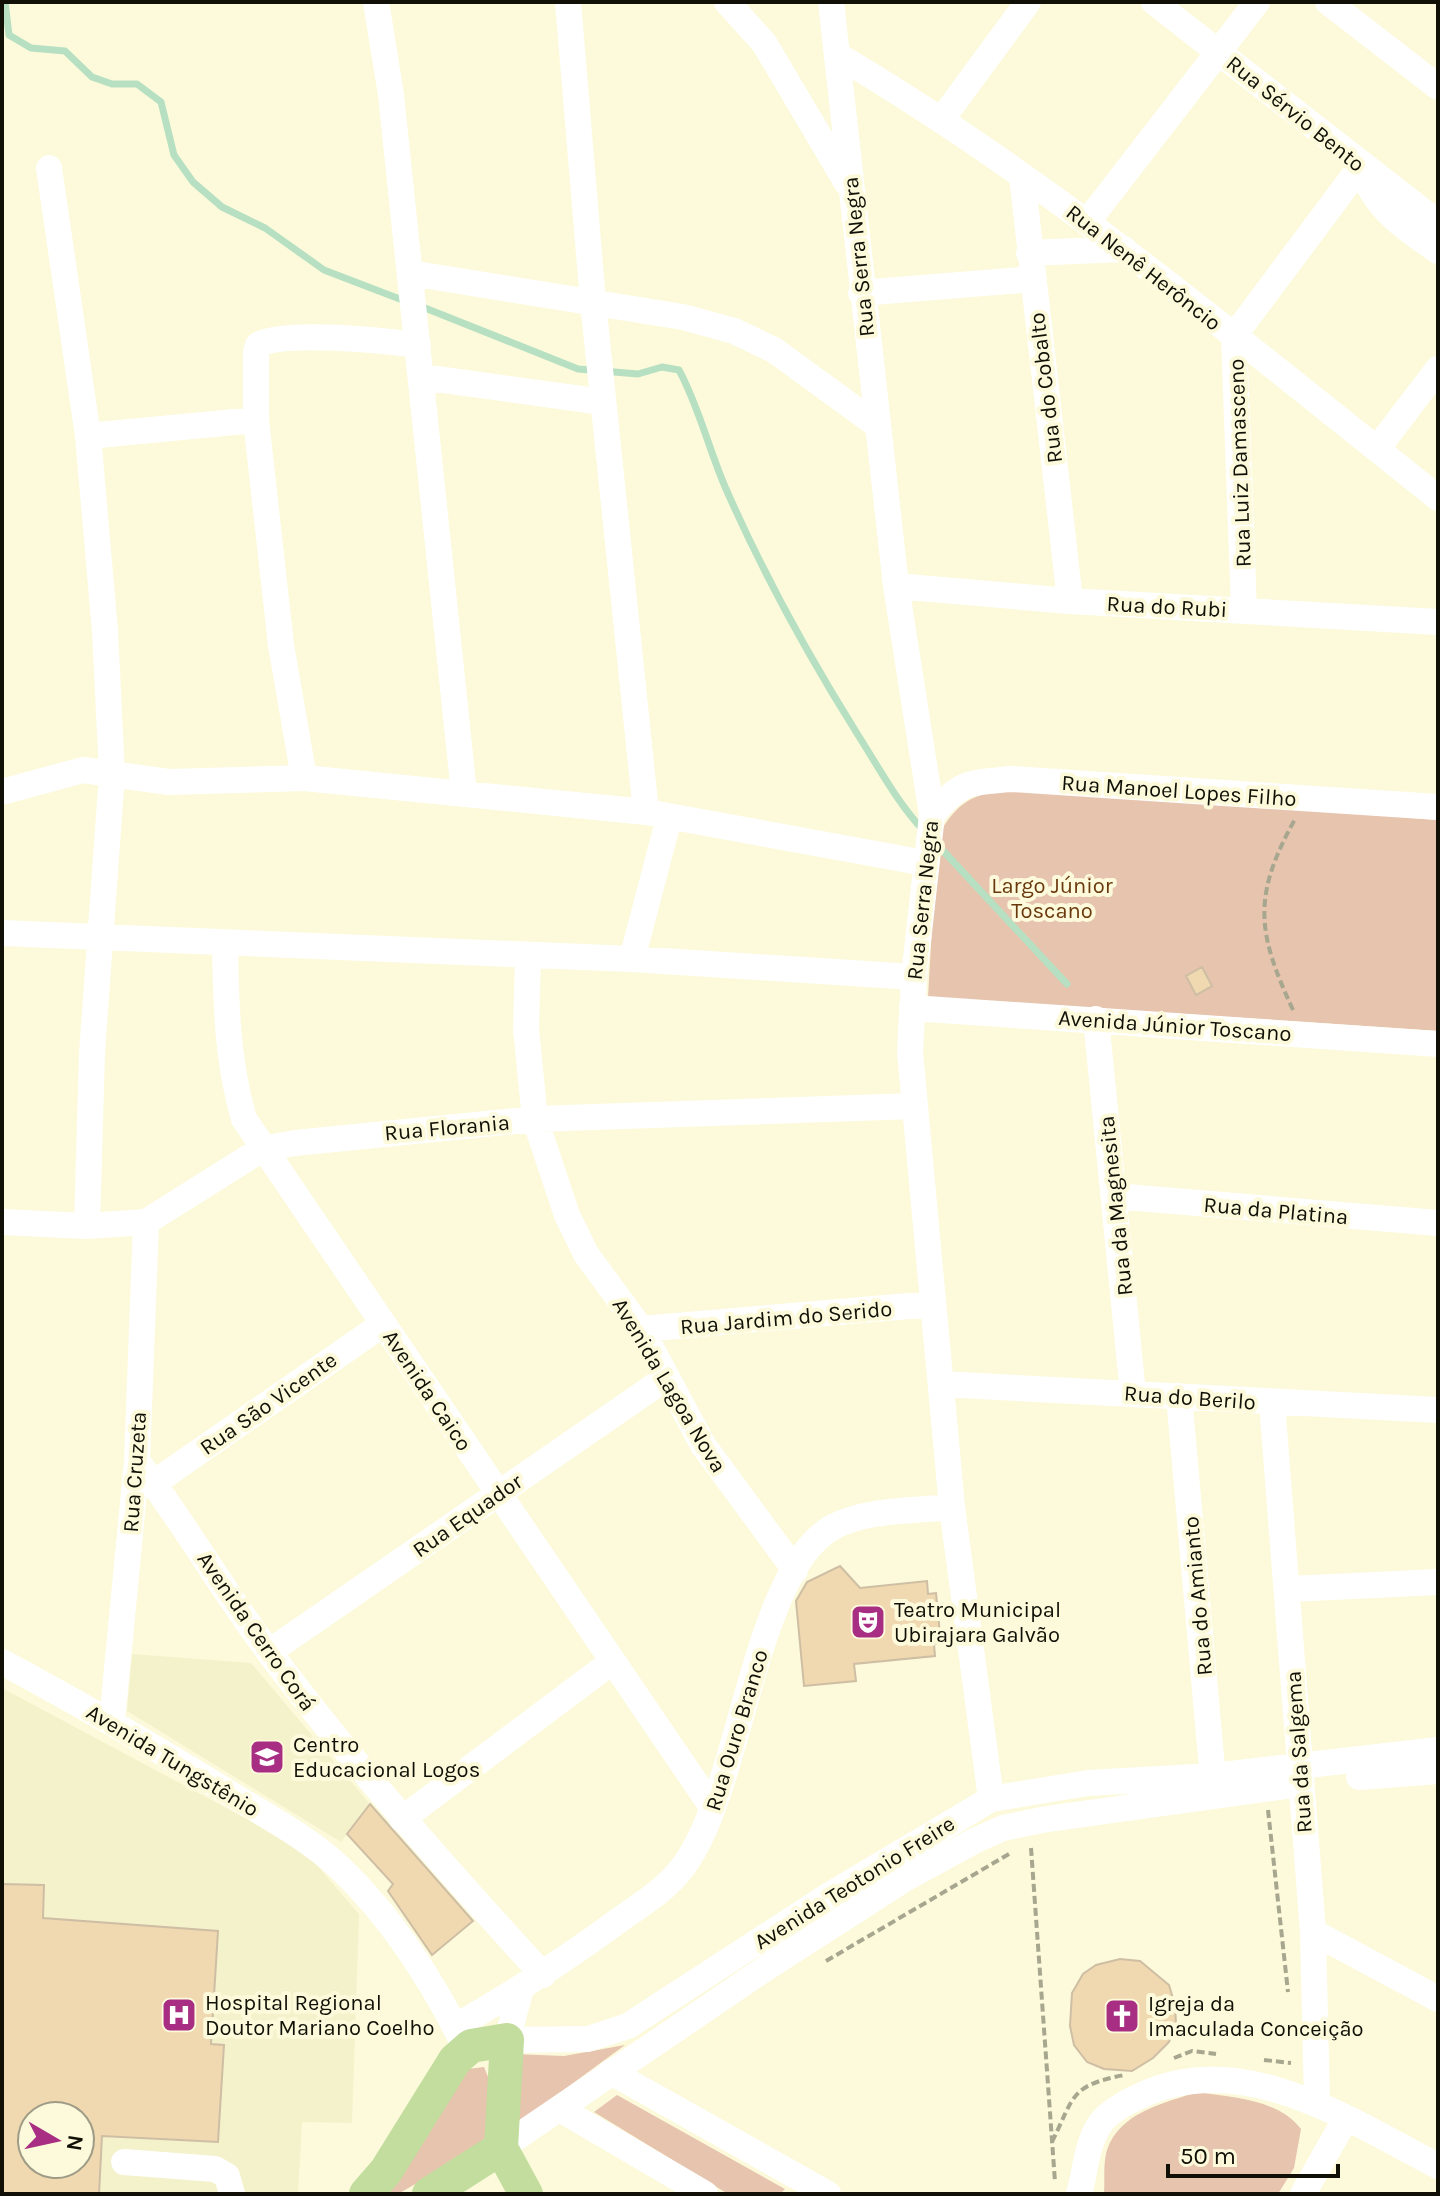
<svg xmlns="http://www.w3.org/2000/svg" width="1440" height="2196" font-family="Karla,sans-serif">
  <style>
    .built { fill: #f4f2cb; fill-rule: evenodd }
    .green { fill: #e6c4ae }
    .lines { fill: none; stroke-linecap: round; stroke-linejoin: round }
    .stream { stroke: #b7dfc1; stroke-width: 7 }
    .building { fill: #f0d8b0; stroke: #cebea4; stroke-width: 2; fill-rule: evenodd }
    .path { stroke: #a7a68f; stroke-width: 4; stroke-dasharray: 8 4; stroke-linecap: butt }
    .minor { stroke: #fff; stroke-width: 26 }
    .major { stroke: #c2dd9d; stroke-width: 34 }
    .labels { text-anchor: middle; stroke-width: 8; stroke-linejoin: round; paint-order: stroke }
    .street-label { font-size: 22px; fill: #101006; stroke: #fcfadb }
    .park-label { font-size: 22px; fill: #6a380d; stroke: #fcfadb }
    .poi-label { font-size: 22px; fill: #101006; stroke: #fcfadb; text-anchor: start }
  </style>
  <rect width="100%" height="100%" fill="#fcfadb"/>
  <path class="built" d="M132,1654L251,1663L370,1804L341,1842L127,1711Z
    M2,1688L303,1849L359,1914L352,2123L302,2122L298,2194H2ZM32,2116H80V2164H32Z"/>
  <path class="green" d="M1030,788L1438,820V1031L928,997L937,839C959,794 983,791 1030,788Z
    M625,2045L512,2128L513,2054L564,2056Z
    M484,2067L493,2089L486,2136L476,2149L398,2194H378L468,2069Z
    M1198,2092C1234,2098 1278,2099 1301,2129L1294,2168L1278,2194H1104C1105,2180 1103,2163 1107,2150C1120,2112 1164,2103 1198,2092Z
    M617,2095L785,2189L780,2194H728L594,2112Z"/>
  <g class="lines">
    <path class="stream" d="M5,2L9,35L31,48L65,51L92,77L112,84H137L161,102L174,155L193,182L222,207L265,228L324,270L405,301
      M420,306L578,369L638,374L662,367L679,370C699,407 709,450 726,489C763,573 809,657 858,735C879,768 897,802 923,830
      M935,842L1067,984"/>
  </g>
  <path class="building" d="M1202,967L1212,986L1196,995L1186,976Z
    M840,1566L860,1588L927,1581L928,1594L936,1593L941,1644H934L935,1656L854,1664L856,1681L804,1686L796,1601L807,1582Z
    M370,1804L473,1921L432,1955L388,1891L393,1884L347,1834Z
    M2,1884L44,1885L43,1918L218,1931L211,2044L224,2045L218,2142L102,2136L99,2194H2ZM32,2116H80V2164H32Z
    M1120,1959L1140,1961L1169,1985L1175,2005L1176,2023L1169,2042L1153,2058L1132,2071L1104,2069L1087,2062L1074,2045L1070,2026L1072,1993L1083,1974L1096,1965Z"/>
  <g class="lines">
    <path class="path" d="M1293,1010C1257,932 1252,897 1295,819
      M1268,1810L1288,1992
      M1031,1848L1055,2182
      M826,1961L1009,1854
      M1174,2058L1192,2051L1216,2054
      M1264,2060L1291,2063
      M1052,2142C1075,2095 1070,2086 1124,2075"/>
    <path class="minor" d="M376,2L391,95L464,793
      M568,2L593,302L646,812
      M727,2L764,43L847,183
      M831,2L896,586L932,815L914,977L910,1052L952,1507L991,1799
      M1154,2L1438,223
      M1328,2L1438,87
      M837,55C1052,182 1243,343 1438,498
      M942,119L1028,2
      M49,168L88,436L105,631L112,774L92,1053L87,1226
      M1363,173C1376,210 1408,230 1438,251
      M1022,176L1070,601
      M1088,221L1257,2
      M1029,253L1124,249
      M410,273L683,317L734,331L774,350L877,425
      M861,293L1033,279
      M422,377L603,402
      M88,436L256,420
      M1377,449L1438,369
      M896,586L1070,601L1438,622
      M1244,611L1234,336L1361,166
      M304,778L281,645L256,420V352L258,345C285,330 385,341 418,345
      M2,792L83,770L169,782L304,778L646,812L925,863
      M932,815C961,781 968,783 1011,779L1438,807
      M2,933L632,959L914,977
      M225,943C226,1004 227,1061 244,1119L712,1807
      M528,956L526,1029L535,1119L567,1215L586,1254L641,1329L703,1445L795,1570
      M632,959L669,818
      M912,1008L1438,1044
      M1096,1019L1133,1394
      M1114,1196L1438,1223
      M2,1222L87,1226L146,1222L262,1149L295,1143L535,1119L914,1106
      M641,1329L932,1304
      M941,1384L1438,1410
      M1179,1396L1214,1791
      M1272,1403L1313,1932L1317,2101
      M137,1461C185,1524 224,1593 272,1656C356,1768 449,1872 543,1975
      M154,1483L383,1324
      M1289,1589L1438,1582
      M269,1652L666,1378
      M2,1662C79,1703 154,1747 229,1793C266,1816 307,1837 339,1867C389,1914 432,1980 462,2041
      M112,1721L137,1461L146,1222
      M1359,1777L1438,1771
      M402,1819L613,1661
      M1313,1932L1438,1999
      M521,1989L507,2040L588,2039L628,2026L828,1896L991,1799L1088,1783L1213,1776L1438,1750
      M455,2027C512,1994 565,1960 618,1921C640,1905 666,1890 683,1867C742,1789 753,1571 833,1527C867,1509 914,1511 952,1507
      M611,2072L828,2194
      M560,2109L705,2194
      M501,2148L766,1968L906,1878L974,1841L1003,1828L1047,1819L1292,1785
      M124,2162L215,2169L227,2176L232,2194
      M1079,2194C1086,2170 1086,2145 1100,2124C1107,2113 1128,2101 1140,2096C1242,2047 1349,2120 1438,2166
      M1303,2194L1346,2118"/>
    <path class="major" d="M366,2194L386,2171L455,2060L471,2046L507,2040L501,2148L526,2194
      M429,2194L501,2148"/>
  </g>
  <defs>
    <symbol id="theatre-square" viewBox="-11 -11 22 22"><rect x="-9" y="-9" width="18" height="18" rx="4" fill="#a82e83" stroke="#fcfadb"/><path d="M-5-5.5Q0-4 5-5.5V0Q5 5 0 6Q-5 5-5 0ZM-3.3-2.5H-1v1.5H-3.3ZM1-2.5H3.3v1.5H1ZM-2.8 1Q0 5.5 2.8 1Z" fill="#fff"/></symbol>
    <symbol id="school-square" viewBox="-11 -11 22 22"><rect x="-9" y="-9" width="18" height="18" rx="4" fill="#a82e83" stroke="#fcfadb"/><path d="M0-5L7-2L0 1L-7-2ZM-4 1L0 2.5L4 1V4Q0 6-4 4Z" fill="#fff"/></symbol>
    <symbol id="hospital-square" viewBox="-11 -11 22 22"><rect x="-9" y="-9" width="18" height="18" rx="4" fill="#a82e83" stroke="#fcfadb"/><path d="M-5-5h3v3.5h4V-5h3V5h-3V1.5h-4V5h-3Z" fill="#fff"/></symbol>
    <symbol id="church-square" viewBox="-11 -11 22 22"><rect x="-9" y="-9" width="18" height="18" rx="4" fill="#a82e83" stroke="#fcfadb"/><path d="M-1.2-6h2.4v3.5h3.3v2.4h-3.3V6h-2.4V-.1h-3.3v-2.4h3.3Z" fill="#fff"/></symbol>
  </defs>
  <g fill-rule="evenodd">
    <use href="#theatre-square" x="848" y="1602" width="40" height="40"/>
    <use href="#school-square" x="247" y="1737" width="40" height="40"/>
    <use href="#hospital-square" x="159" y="1995" width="40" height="40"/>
    <use href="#church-square" x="1102" y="1996" width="40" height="40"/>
  </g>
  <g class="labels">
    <g class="street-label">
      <text transform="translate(1296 113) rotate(39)" y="8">Rua Sérvio Bento</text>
      <text transform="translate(858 257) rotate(-96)" y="8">Rua Serra Negra</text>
      <text transform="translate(1144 267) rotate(38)" y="8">Rua Nenê Herôncio</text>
      <text transform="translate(1045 388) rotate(-97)" y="8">Rua do Cobalto</text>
      <text transform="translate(1239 463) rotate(-92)" y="8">Rua Luiz Damasceno</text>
      <text transform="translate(1167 606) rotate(3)" y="8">Rua do Rubi</text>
      <text transform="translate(1179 790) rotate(4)" y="8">Rua Manoel Lopes Filho</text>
      <text transform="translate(922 900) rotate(-84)" y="8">Rua Serra Negra</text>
      <text transform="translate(1175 1025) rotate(4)" y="8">Avenida Júnior Toscano</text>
      <text transform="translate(447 1127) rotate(-5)" y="8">Rua Florania</text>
      <text transform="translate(1115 1206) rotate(-96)" y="8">Rua da Magnesita</text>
      <text transform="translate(1276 1210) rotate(5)" y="8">Rua da Platina</text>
      <text transform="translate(786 1317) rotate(-5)" y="8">Rua Jardim do Serido</text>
      <text transform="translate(670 1385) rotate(59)" y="8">Avenida Lagoa Nova</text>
      <text transform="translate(428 1390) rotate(56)" y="8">Avenida Caico</text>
      <text transform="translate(1190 1397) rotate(4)" y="8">Rua do Berilo</text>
      <text transform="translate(268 1403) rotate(-35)" y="8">Rua São Vicente</text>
      <text transform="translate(134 1472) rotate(-86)" y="8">Rua Cruzeta</text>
      <text transform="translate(467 1515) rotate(-35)" y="8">Rua Equador</text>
      <text transform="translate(1197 1596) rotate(-95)" y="8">Rua do Amianto</text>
      <text transform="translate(257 1631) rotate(55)" y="8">Avenida Cerro Corá</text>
      <text transform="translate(736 1730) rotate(-73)" y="8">Rua Ouro Branco</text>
      <text transform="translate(1298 1752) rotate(-94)" y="8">Rua da Salgema</text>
      <text transform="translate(173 1760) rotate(31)" y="8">Avenida Tungstênio</text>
      <text transform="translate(854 1882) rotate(-32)" y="8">Avenida Teotonio Freire</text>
    </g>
    <g class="park-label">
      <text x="1052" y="893">Largo Júnior<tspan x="1052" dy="25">Toscano</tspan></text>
    </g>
    <g class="poi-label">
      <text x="894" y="1617">Teatro Municipal<tspan x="894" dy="25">Ubirajara Galvão</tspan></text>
      <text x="293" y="1752">Centro<tspan x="293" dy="25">Educacional Logos</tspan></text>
      <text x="205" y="2010">Hospital Regional<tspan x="205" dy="25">Doutor Mariano Coelho</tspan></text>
      <text x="1148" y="2011">Igreja da<tspan x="1148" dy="25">Imaculada Conceição</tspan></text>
    </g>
  </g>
  <rect width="1440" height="2196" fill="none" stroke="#101006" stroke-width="8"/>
  <g transform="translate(56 2140) rotate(99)"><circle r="38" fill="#fcfadb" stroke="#9e9c86" stroke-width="2"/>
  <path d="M0-6L14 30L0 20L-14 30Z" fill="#a82e83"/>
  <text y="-12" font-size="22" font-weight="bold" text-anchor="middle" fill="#101006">N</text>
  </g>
  <path d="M1168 2164v12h170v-12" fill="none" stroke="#101006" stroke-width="4"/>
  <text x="1180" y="2164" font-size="24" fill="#101006" stroke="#fcfadb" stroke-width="6" paint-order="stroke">50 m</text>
</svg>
